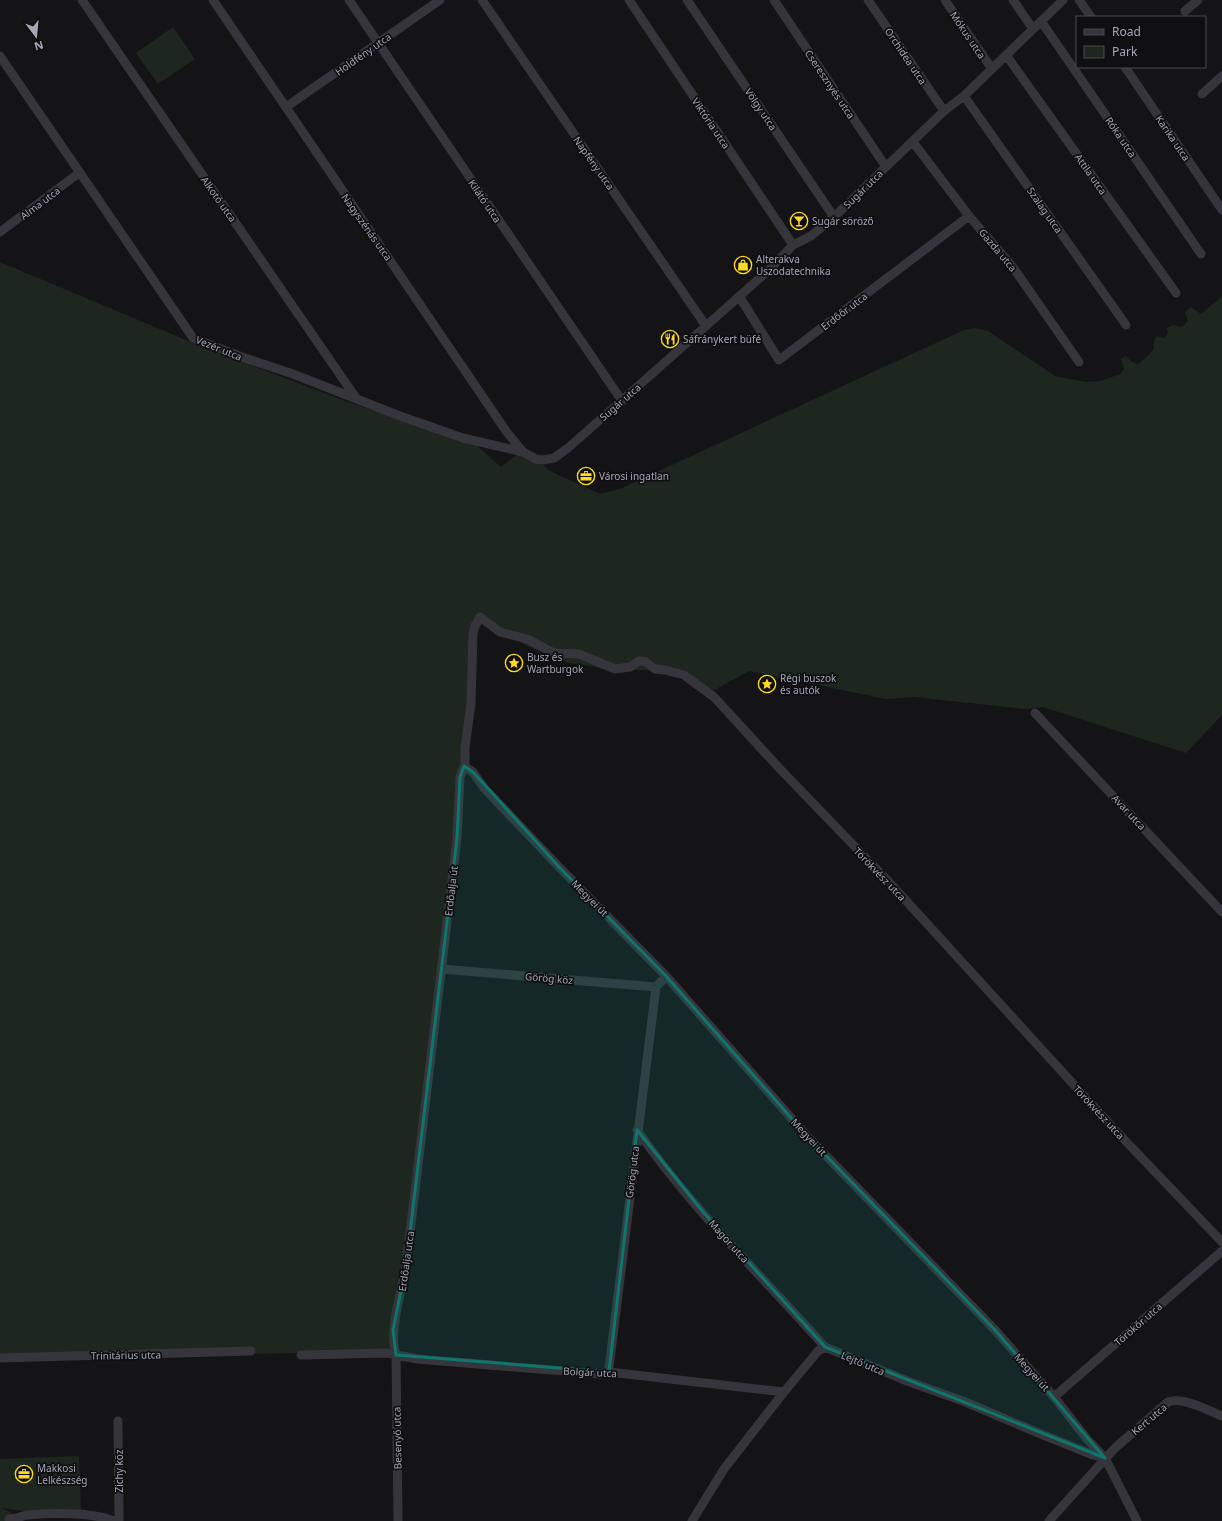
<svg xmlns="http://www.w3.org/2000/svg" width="1222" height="1521" font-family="'Noto Sans',sans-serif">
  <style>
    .green { fill: #1e2620 }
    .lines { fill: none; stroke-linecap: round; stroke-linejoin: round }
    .minor { stroke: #35353b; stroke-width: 9 }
    .marked { fill: #0f766e; fill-opacity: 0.2; stroke: #0f766e; stroke-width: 3; stroke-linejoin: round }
    .labels { text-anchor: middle; stroke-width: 3.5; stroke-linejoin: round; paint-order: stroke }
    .street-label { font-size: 10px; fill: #a5a7b7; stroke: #0f0f11 }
    .poi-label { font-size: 10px; fill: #a5a7b7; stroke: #0f0f11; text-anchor: start }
  </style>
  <rect width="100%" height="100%" fill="#141416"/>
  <path class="green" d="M173,27L195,59L158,84L136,53Z
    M0,262L193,343L348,402L476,445L501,467L511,459L523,452L536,459L550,471L600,494L620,489L964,330L975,328L988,331L1055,376L1086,382L1101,381L1120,374L1124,369L1121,359L1126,356L1132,362L1138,364L1150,354L1154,348L1153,345L1156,336L1164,338L1168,333L1166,328L1173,325L1182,327L1188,321L1185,312L1191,307L1201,314L1222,296V715L1186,753L1043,707L1025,709L914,697L886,699L749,671L707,694L695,684L666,671L606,669L569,663L525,645L480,617L473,653L396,1355L301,1353L0,1360Z
    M79,1456L81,1510L29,1512L2,1508L17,1516V1521H0V1459Z"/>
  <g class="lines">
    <path class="minor" d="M82,0L356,398
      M213,0L506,431L523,452
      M349,0L622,401
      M482,0L706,326
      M629,0L793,245
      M687,0L834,217
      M774,0L886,167
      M868,0L944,111
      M945,0L992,69
      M1013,0L1033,29
      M1079,0L1091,17
      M1185,11L1198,0
      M1041,21L1201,254
      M1006,55L1176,293
      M0,56L193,338L242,357L293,374L400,416L463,438L523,452L536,459L543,460L554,458L568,448L706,326L771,268L793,245L811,236L834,217L944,111L964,96L1063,0
      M1125,67L1222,210
      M1202,94L1222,76
      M964,96L1126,325
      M286,107L440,0
      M913,142L969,216L1012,266L1079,362
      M0,232L79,173
      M739,296L779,360L969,216
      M1035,713L1222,912
      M464,766L473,772L484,788L561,869L666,976L808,1137L996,1331L1054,1397L1087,1439L1105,1458L1137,1521
      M441,969L656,987
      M637,1130C692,1209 762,1276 825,1347
      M301,1355L387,1353L417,1359L600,1374L609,1372L784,1392
      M0,1358L251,1351
      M609,1372V1368L656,987L666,976
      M1054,1397L1222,1251
      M118,1421L119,1521
      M9,1519C16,1519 21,1516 27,1515C52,1513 91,1512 114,1521
      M398,1521L396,1355C388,1331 402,1291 406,1266L457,838L460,777L465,764V748L471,703L473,633L475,626L480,617L500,632L527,639L554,653L579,654L615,669L630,667L639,661L646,662L655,669L665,670L684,675L714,697L781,770L889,882L1117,1132L1222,1242
      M692,1521L724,1469L784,1392L818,1351L825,1347L907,1381L963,1401L1036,1432L1093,1455L1105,1458
      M1049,1521L1115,1448L1168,1402C1182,1396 1209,1411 1222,1416"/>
  </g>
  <path class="marked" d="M464,766L473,772L561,869L666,976L808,1137L996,1331L1105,1458L825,1347L703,1212L637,1130L609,1372L396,1355L393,1330L406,1266L457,838L460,777Z"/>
  <defs>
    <symbol id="bar-ring" viewBox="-11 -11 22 22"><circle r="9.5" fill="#0f0f11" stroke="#fed924" stroke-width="1.5"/><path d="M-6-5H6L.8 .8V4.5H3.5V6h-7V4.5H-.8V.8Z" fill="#fed924"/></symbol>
    <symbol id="shop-ring" viewBox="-11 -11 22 22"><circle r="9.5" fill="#0f0f11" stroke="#fed924" stroke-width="1.5"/><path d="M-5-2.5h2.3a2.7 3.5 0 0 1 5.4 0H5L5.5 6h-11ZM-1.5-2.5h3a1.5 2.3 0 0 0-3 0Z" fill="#fed924"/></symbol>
    <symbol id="restaurant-ring" viewBox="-11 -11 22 22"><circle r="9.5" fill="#0f0f11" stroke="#fed924" stroke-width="1.5"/><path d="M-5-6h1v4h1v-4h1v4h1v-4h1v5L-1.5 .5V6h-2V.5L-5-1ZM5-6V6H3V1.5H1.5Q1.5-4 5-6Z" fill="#fed924"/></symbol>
    <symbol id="office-ring" viewBox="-11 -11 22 22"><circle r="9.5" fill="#0f0f11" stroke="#fed924" stroke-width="1.5"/><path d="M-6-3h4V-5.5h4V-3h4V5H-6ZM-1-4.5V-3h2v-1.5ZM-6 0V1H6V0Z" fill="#fed924"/></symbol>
    <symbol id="sight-ring" viewBox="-11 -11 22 22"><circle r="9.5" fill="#0f0f11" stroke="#fed924" stroke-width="1.5"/><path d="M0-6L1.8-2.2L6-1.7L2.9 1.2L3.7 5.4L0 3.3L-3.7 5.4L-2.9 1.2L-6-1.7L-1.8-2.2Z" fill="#fed924"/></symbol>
  </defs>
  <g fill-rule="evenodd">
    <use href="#bar-ring" x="789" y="211" width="20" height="20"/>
    <use href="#shop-ring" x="733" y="255" width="20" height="20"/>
    <use href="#restaurant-ring" x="660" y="329" width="20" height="20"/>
    <use href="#office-ring" x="576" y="466" width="20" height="20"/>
    <use href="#sight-ring" x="504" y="653" width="20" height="20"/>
    <use href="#sight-ring" x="757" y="674" width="20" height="20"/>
    <use href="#office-ring" x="14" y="1464" width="20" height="20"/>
  </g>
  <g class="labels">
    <g class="street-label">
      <text transform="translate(968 35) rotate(56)" y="4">Mókus utca</text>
      <text transform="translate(363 54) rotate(-35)" y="4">Holdfény utca</text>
      <text transform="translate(906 56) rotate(56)" y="4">Orchidea utca</text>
      <text transform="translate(830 84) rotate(56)" y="4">Cseresznyés utca</text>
      <text transform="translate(761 109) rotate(56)" y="4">Völgy utca</text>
      <text transform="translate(711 123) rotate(56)" y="4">Viktória utca</text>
      <text transform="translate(1121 137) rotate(56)" y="4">Róka utca</text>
      <text transform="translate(1173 138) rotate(56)" y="4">Karika utca</text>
      <text transform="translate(594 163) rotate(55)" y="4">Napfény utca</text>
      <text transform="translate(1091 174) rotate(55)" y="4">Attila utca</text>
      <text transform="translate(863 189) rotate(-44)" y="4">Sugár utca</text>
      <text transform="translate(219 199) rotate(55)" y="4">Alkotó utca</text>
      <text transform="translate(485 201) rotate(56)" y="4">Kilátó utca</text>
      <text transform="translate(40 203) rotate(-37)" y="4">Alma utca</text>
      <text transform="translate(1045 210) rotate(55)" y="4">Szalag utca</text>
      <text transform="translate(367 227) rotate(55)" y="4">Nagyszénás utca</text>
      <text transform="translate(998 250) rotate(50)" y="4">Gazda utca</text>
      <text transform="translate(844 311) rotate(-37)" y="4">Erdőőr utca</text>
      <text transform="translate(219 348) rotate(22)" y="4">Vezér utca</text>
      <text transform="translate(620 402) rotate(-41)" y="4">Sugár utca</text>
      <text transform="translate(1129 812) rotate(47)" y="4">Avar utca</text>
      <text transform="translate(880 874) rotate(46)" y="4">Törökvész utca</text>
      <text transform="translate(451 891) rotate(-83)" y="4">Erdőalja út</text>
      <text transform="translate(590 898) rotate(45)" y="4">Megyei út</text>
      <text transform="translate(549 978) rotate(5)" y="4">Görög köz</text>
      <text transform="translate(1099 1112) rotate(47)" y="4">Törökvész utca</text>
      <text transform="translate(809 1137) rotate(47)" y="4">Megyei út</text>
      <text transform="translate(632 1172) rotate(-83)" y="4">Görög utca</text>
      <text transform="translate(729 1241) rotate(48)" y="4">Magor utca</text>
      <text transform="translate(406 1261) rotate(-82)" y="4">Erdőalja utca</text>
      <text transform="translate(1138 1324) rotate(-41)" y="4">Törökőr utca</text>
      <text transform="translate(126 1355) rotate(-1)" y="4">Trinitárius utca</text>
      <text transform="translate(863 1363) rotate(23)" y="4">Lejtő utca</text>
      <text transform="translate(590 1372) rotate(3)" y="4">Bolgár utca</text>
      <text transform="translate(1032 1372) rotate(48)" y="4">Megyei út</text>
      <text transform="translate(1149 1419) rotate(-40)" y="4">Kert utca</text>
      <text transform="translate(397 1438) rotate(-91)" y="4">Besenyő utca</text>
      <text transform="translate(119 1471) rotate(-90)" y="4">Zichy köz</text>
    </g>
    <g class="poi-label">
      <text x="812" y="225">Sugár söröző</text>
      <text x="756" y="263">Alterakva<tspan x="756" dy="12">Uszodatechnika</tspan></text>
      <text x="683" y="343">Sáfránykert büfé</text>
      <text x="599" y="480">Városi ingatlan</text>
      <text x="527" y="661">Busz és<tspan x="527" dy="12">Wartburgok</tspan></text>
      <text x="780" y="682">Régi buszok<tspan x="780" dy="12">és autók</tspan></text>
      <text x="37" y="1472">Makkosi<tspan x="37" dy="12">Lelkészség</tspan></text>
    </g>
  </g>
  <rect x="1076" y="16" width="130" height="52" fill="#0f0f11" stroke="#4b4c53"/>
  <rect x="1084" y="29" width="20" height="6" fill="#35353b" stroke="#4b4c53"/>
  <text x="1112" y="36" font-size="12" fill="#a5a7b7">Road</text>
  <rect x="1084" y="46" width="20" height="12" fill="#1e2620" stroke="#4b4c53"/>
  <text x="1112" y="56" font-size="12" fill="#a5a7b7">Park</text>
  <g transform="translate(36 36) rotate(164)" stroke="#0f0f11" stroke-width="3" paint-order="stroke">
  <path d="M0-3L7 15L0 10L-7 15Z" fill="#a5a7b7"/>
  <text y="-6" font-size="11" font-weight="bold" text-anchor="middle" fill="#a5a7b7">N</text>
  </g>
</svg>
